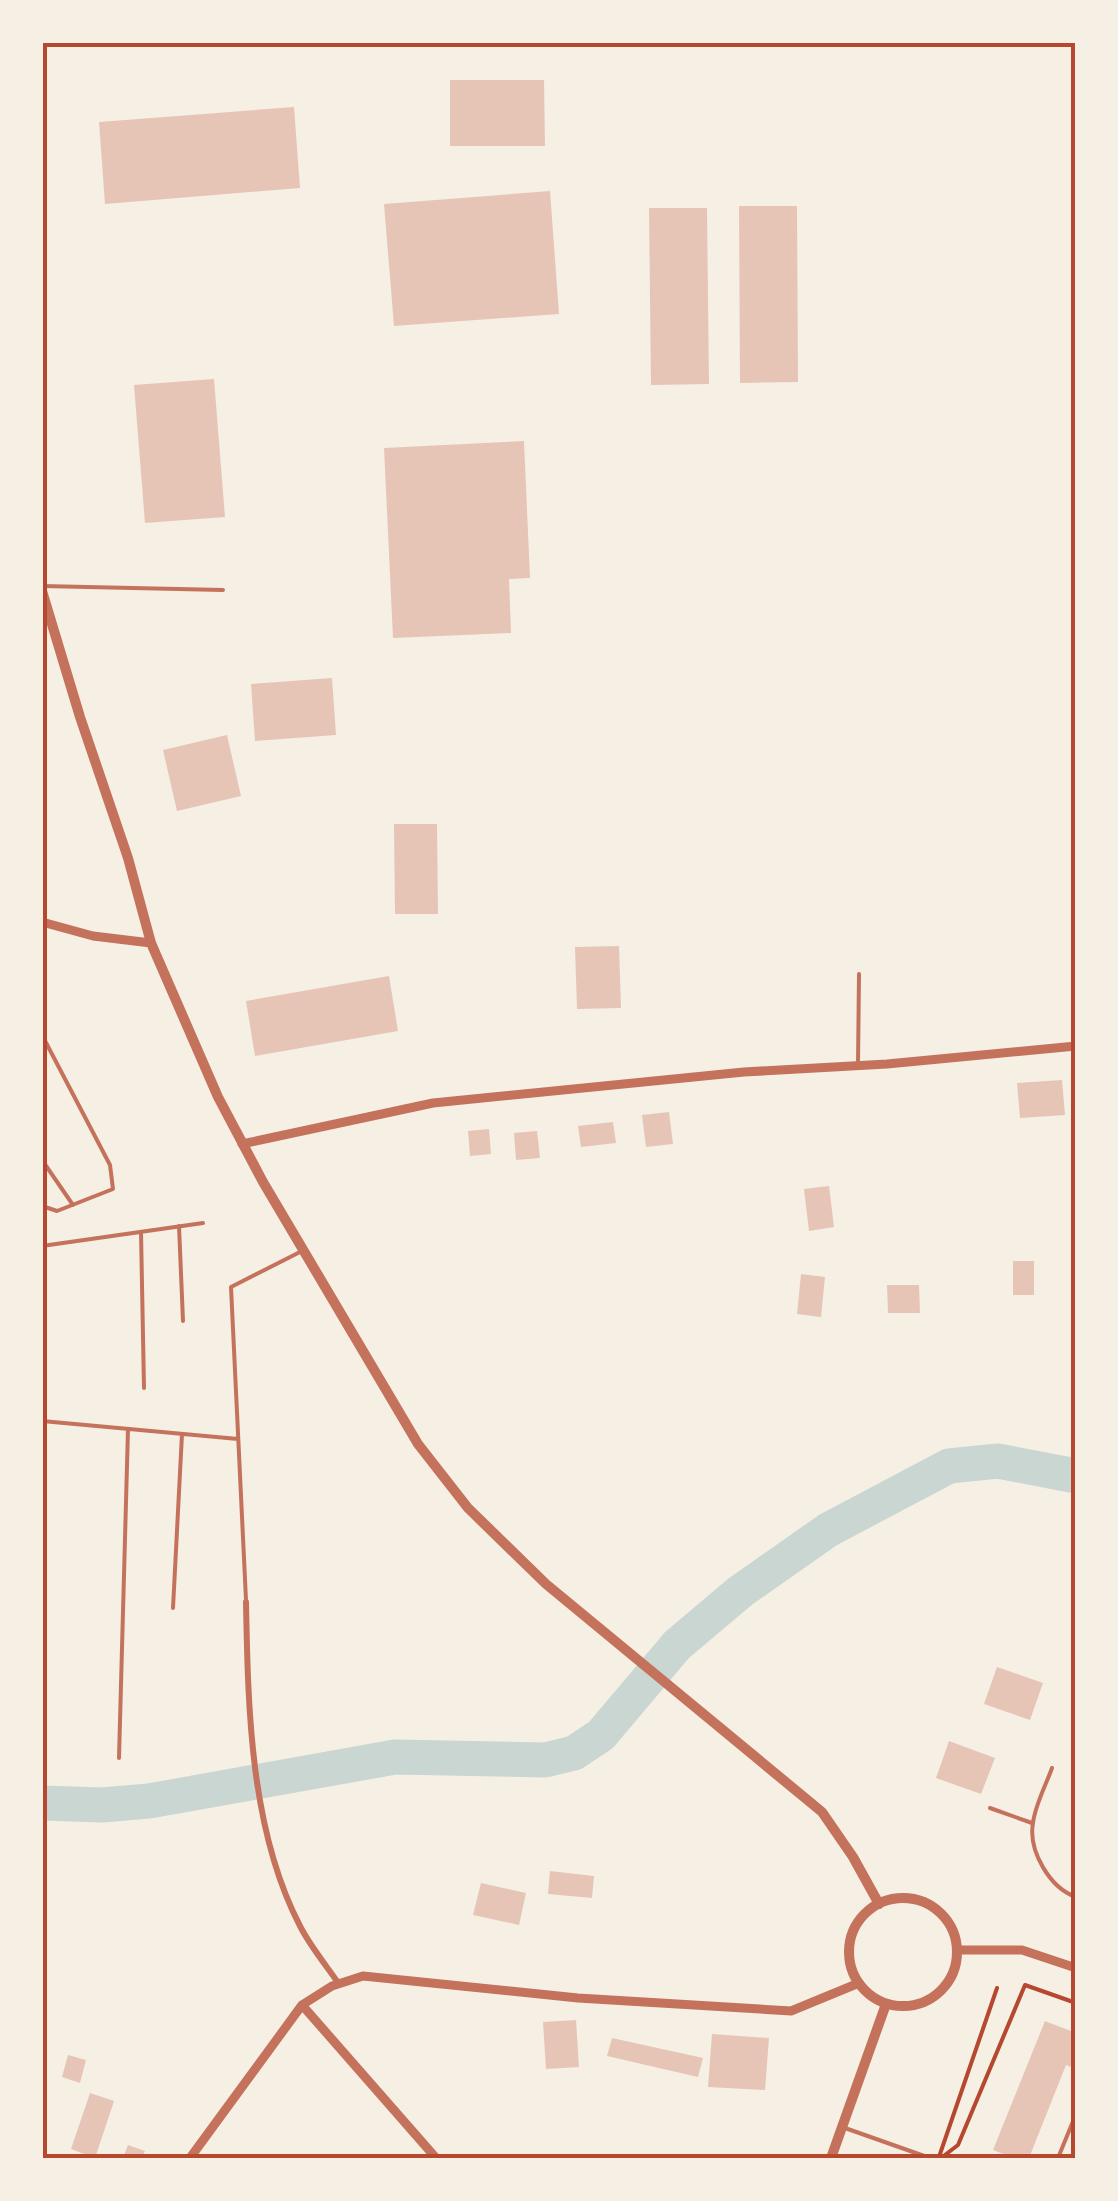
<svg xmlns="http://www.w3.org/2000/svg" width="1118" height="2201" font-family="Arial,sans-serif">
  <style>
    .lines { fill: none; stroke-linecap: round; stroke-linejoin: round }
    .river { stroke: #c9d6d2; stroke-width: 35 }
    .building { fill: #e6c5b7 }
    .path { stroke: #b5482f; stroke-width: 4 }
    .service { stroke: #c5725c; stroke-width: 4 }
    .pedestrian { stroke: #c5725c; stroke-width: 6 }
    .minor { stroke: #c5725c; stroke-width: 9 }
    .tertiary { stroke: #c5725c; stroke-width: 10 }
    .neatline { fill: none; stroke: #b5482f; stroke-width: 4 }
  </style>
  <rect width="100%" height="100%" fill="#f6efe4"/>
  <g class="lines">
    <path class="river" d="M42,1803L102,1805L149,1801L395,1757L545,1760L574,1753L601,1735L677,1645L741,1591L828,1530L949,1466L998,1461L1076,1476"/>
  </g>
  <path class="building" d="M450,80H544L545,146H450Z
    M294,107L300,188L105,204L99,122Z
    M550,191L559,314L394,326L384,204Z
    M739,206H797L798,382L740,383Z
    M649,208H707L709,384L651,385Z
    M214,379L225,517L145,523L134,385Z
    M524,441L530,578L509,579L511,633L393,638L384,448Z
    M332,678L336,735L255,741L251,684Z
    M227,735L241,796L177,811L163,750Z
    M394,824H437L438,914H395Z
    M619,946L621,1008L577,1009L575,947Z
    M389,976L398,1031L255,1056L246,1001Z
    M1062,1080L1065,1115L1020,1118L1017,1083Z
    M669,1112L673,1144L646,1147L642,1115Z
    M613,1122L616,1143L581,1147L578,1126Z
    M489,1129L491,1154L470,1156L468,1131Z
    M537,1131L540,1158L516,1160L514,1133Z
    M829,1186L834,1227L809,1231L804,1189Z
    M1013,1261H1034V1295H1013Z
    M801,1274L825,1277L821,1317L797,1314Z
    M887,1285H919L920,1313H888Z
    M997,1667L1043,1683L1030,1720L984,1704Z
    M949,1741L995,1758L981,1794L936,1778Z
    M550,1871L594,1876L592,1898L548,1894Z
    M481,1883L526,1893L519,1925L473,1915Z
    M576,2020L579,2067L546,2069L543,2022Z
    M1045,2021L1076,2033V2069L1066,2065L1029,2158H1014L993,2150Z
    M712,2034L769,2038L765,2090L708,2087Z
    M612,2038L703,2058L698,2077L607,2056Z
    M68,2055L86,2060L80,2083L62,2077Z
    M90,2093L114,2101L95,2158L71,2149Z
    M128,2145L145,2151L142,2158H123Z"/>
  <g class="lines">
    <path class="path" d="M940,2154L997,1988
      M941,2158L958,2145L1025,1985L1076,2003"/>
    <path class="service" d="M42,586L223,590
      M42,1035L110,1165L113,1189L57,1211L42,1206
      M858,1065L859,974
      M42,1160L73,1205
      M179,1226L183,1321
      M141,1232L144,1388
      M42,1246L203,1223
      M42,1333V1342
      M42,1421L238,1439
      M42,1498L45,1423
      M246,1600L231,1287L300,1252
      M173,1608L182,1434
      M119,1758L128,1429
      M1052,1768C1046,1785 1035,1805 1033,1823C1028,1851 1050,1888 1076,1897
      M990,1808L1032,1823
      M845,2128L930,2158
      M1058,2158L1076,2114"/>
    <path class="pedestrian" d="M246,1602C248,1707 250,1830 300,1926C310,1946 326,1965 339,1984"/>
    <path class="minor" d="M42,922L93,936L151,943
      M242,1144L433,1103L744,1072L887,1064L1076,1046
      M957,1950H1022L1076,1968
      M302,2005L436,2158
      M190,2158L302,2005L332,1986L363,1976L578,1998L791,2011L859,1983"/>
    <path class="tertiary" d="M42,591L80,717L128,858L151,943L218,1097L263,1182L418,1444L468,1508L546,1584L822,1812L853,1857L879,1904
      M849 1952a54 54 0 1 1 108 0a54 54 0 1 1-108 0Z
      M831,2158L886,2004"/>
  </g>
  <rect width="1118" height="2201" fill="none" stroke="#f6efe4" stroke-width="90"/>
  <rect x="45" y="45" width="1028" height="2111" class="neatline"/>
</svg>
